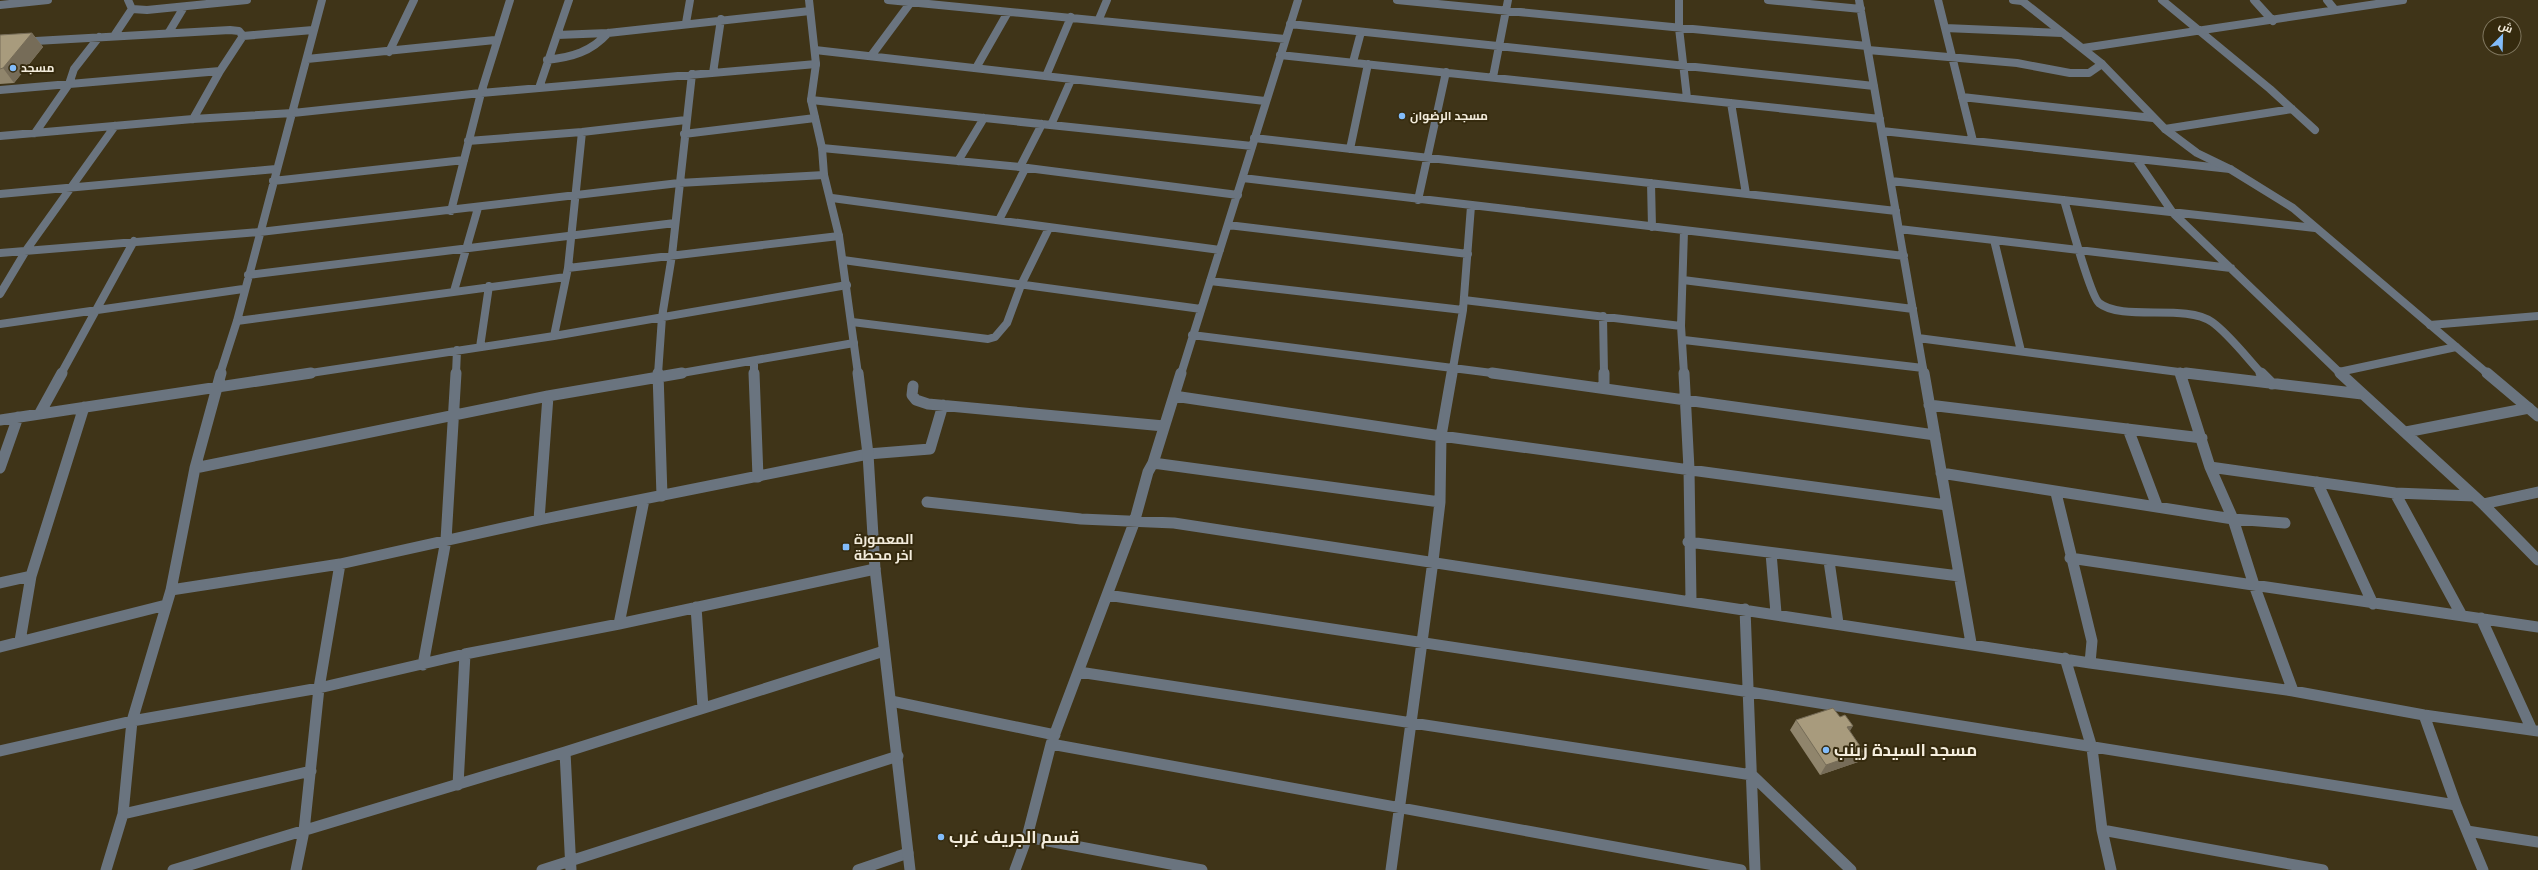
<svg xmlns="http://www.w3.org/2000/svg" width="2538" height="870" font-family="Overpass,Cairo,sans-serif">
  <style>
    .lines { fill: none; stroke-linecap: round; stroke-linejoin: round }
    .minor-far1 { stroke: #6a747f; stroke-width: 8 }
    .minor { stroke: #6a747f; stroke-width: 11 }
    .tertiary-far1 { stroke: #6a747f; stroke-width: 8 }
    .tertiary { stroke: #6a747f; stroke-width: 11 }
    .wall { fill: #90856c }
    .shaded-wall { fill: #766c58 }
    .building { fill: #a89b7d; stroke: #766c58 }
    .poi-dot { fill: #82bcfa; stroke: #352a0e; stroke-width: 1.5 }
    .labels { text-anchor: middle; stroke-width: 4; stroke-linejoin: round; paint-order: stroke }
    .far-poi-label { font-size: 12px; font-weight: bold; fill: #f3ecdc; stroke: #352a0e; text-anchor: start }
    .poi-label { font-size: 14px; font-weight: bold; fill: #f3ecdc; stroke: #352a0e; text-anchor: start }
    .near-poi-label { font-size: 17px; font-weight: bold; fill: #f3ecdc; stroke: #352a0e; text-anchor: start }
  </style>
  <rect width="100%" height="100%" fill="#3f3418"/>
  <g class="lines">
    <path class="minor-far1" d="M128,0L132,9L147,10L247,0
      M569,0L557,35L608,33L810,11
      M888,0L1285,39
      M1397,0L1867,46
      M1679,0V28L1687,98
      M1768,0L1861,9
      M1859,0L1924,374
      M1938,0L1973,141
      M2013,0L2022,1
      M2162,0L2270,89L2315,130
      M2254,0L2273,21
      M2327,0L2335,10
      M0,5L48,0
      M1099,19L1107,0
      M686,23L690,0
      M1290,24L1874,86
      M1945,28L2062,33
      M169,32L184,7
      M114,36L132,9
      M0,43L230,30L239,31L243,36
      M2083,48L2403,0
      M815,50L1265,101
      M1868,50L2017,63L2070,73H2089L2102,64
      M389,52L414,0
      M1280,55L1880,119
      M871,56L911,2
      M307,59L495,40
      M547,60C572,57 591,52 608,33
      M1353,62L1361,32
      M976,68L1008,12
      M220,71L243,36L313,30
      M713,73L721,19
      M1046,76L1071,17
      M1493,77L1508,0
      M539,88L559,29
      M0,90L220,71L193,119
      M1962,97L2153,118
      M811,100L1252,146
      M1731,103L1746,194
      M1051,125L1071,80
      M2165,129L2292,109
      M1882,131L2230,169
      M35,133L69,84L74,69L99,37
      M684,134L815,118
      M0,136L193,119L293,113L481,93L816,64
      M1254,138L1896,211
      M468,141L582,132L686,120
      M822,148L1020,167L1238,195
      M1350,149L1368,64
      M2136,159L2173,213L2341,374
      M958,161L984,118
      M1020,167L1042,124
      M1243,178L1904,256
      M273,181L464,160
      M1891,181L2315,228
      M1651,183L1652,227
      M0,194L276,169
      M832,198L1220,250
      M1418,200L1446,72
      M2064,200C2069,216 2090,295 2099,303C2123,322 2185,303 2212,322C2228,333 2248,359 2262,374
      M451,211L481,93L510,0
      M999,220L1025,169
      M1228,225L1468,254
      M1899,229L1994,240
      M0,253L260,232L679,183L824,175
      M843,260L1201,309
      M568,268L582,132
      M248,275L675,223
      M1683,280L1913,309
      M1210,281L1463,310
      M454,291L478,208
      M0,294L27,249L115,126
      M1464,300L1681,326
      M1603,316L1604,374
      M237,321L566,277
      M852,322L988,339L995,337L1007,323L1021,285L1049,228
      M0,324L243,289
      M2430,325L2538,316
      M1192,335L1500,374
      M554,336L568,268L839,236
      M1918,338L2194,374
      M1684,340L1923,368
      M480,347L489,286
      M2021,351L1994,240L2231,268
      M754,362V374
      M2180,372L2181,374
      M2339,372L2456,347
      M61,374L134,241
      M220,374L237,321L322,0
      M304,374L554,336L847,285
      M456,374L457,350
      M658,374L662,317L672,255L692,74
      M676,374L854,343
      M1181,374L1298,0
      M1452,374L1463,310L1471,206
      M1684,374L1681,326L1684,231"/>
    <path class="minor" d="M658,373L662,496
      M754,373L758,477
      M1492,373L1935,435
      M1604,373V387
      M1684,373L1689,469L1691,600
      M1924,373L1971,643
      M2180,373L2210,467L2233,519L2254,585L2293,691
      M2186,373L2362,394
      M2261,373L2272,384
      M2340,373L2483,504L2538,560
      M913,386L912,395L916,400L928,404L1164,426
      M1174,396L1441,436L1947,505
      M1929,405L2202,438
      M40,413L62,373
      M0,420L311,373
      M2128,429L2157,506
      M2406,432L2529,408
      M1153,463L1440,502
      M2210,467L2395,493L2474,496
      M0,468L18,417
      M195,468L548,396L682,373
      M1941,473L2233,519L2285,523
      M2317,482L2373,604
      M2056,493L2092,641L2090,663
      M2395,493L2461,614
      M927,502L1081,519L1174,523L2090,663L2293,691L2424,715L2538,731
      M2483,504L2538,492
      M539,520L548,396
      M1688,542L1959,576
      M1771,553L1776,613
      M2070,558L2538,627
      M1829,561L1838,623
      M0,583L31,576
      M171,590L340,564L539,520L868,454L930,449L943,405
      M1107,595L1750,692L2456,805L2424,715
      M696,607L703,708
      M1745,609L1755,870
      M2481,618L2532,730
      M619,624L644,500
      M20,641L31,576L84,407
      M0,647L166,605
      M2065,658L2092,748L2102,830L2111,870
      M423,665L446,540L456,373
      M1079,672L1752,775L1851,870
      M891,701L1055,735
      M1051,744L1741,870
      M0,751L132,721L319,688L465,654L619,624L875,569
      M565,752L571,870
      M458,785L465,654
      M2456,805L2483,870
      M123,814L311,771
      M2102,830L2323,870
      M2467,831L2538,842
      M1027,837L1202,870
      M106,870L123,814L132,721L171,590L195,468L221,373
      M173,870L565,752L884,651
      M296,870L304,831L319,688L340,564
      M542,870L898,756
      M858,870L908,853
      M1015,870L1027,837L1051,744L1134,523L1148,472L1153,463L1181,373
      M1391,870L1433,561L1440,502L1441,436L1452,373"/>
    <path class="tertiary-far1" d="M809,0L816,64L811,100L822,148L824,175L839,236L858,374
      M2021,0L2102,64L2165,129L2197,153L2230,169L2293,208L2488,374"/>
    <path class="tertiary" d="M858,373L868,454L875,569L910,870
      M2487,373L2538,416"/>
  </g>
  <path class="wall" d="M32,33L43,47L14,83L0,84V35Z
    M1796,720L1849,731L1864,752L1858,762L1820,775L1790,730Z"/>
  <path class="shaded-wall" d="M32,33L43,47L14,83L3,68Z
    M1853,726L1847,736V727Z
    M1864,752L1858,762L1820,775L1826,765Z"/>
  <path class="building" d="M32,33L3,68L0,69V35Z
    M1833,708L1840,717L1845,715L1853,726L1847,727L1864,752L1826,765L1796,720Z"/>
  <g class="poi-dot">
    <circle cx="13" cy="68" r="4"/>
    <circle cx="1402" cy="116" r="4"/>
    <rect x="842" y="543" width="8" height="8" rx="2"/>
    <circle cx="1826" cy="750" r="4"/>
    <circle cx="941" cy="837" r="4"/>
  </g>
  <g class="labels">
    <g class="far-poi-label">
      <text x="21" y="72">مسجد</text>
      <text x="1410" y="120">مسجد الرضوان</text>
    </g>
    <g class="poi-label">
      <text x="854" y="544">المعمورة<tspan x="854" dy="16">اخر محطة</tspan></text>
    </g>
    <g class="near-poi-label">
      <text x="1834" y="756">مسجد السيدة زينب</text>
      <text x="949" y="843">قسم الجريف غرب</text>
    </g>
  </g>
  <g transform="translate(2502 36) rotate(23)"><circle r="19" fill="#352a0e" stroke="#817860"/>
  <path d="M0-3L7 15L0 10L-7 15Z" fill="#82bcfa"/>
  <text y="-6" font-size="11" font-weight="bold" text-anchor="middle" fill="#f3ecdc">ش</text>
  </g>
</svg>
